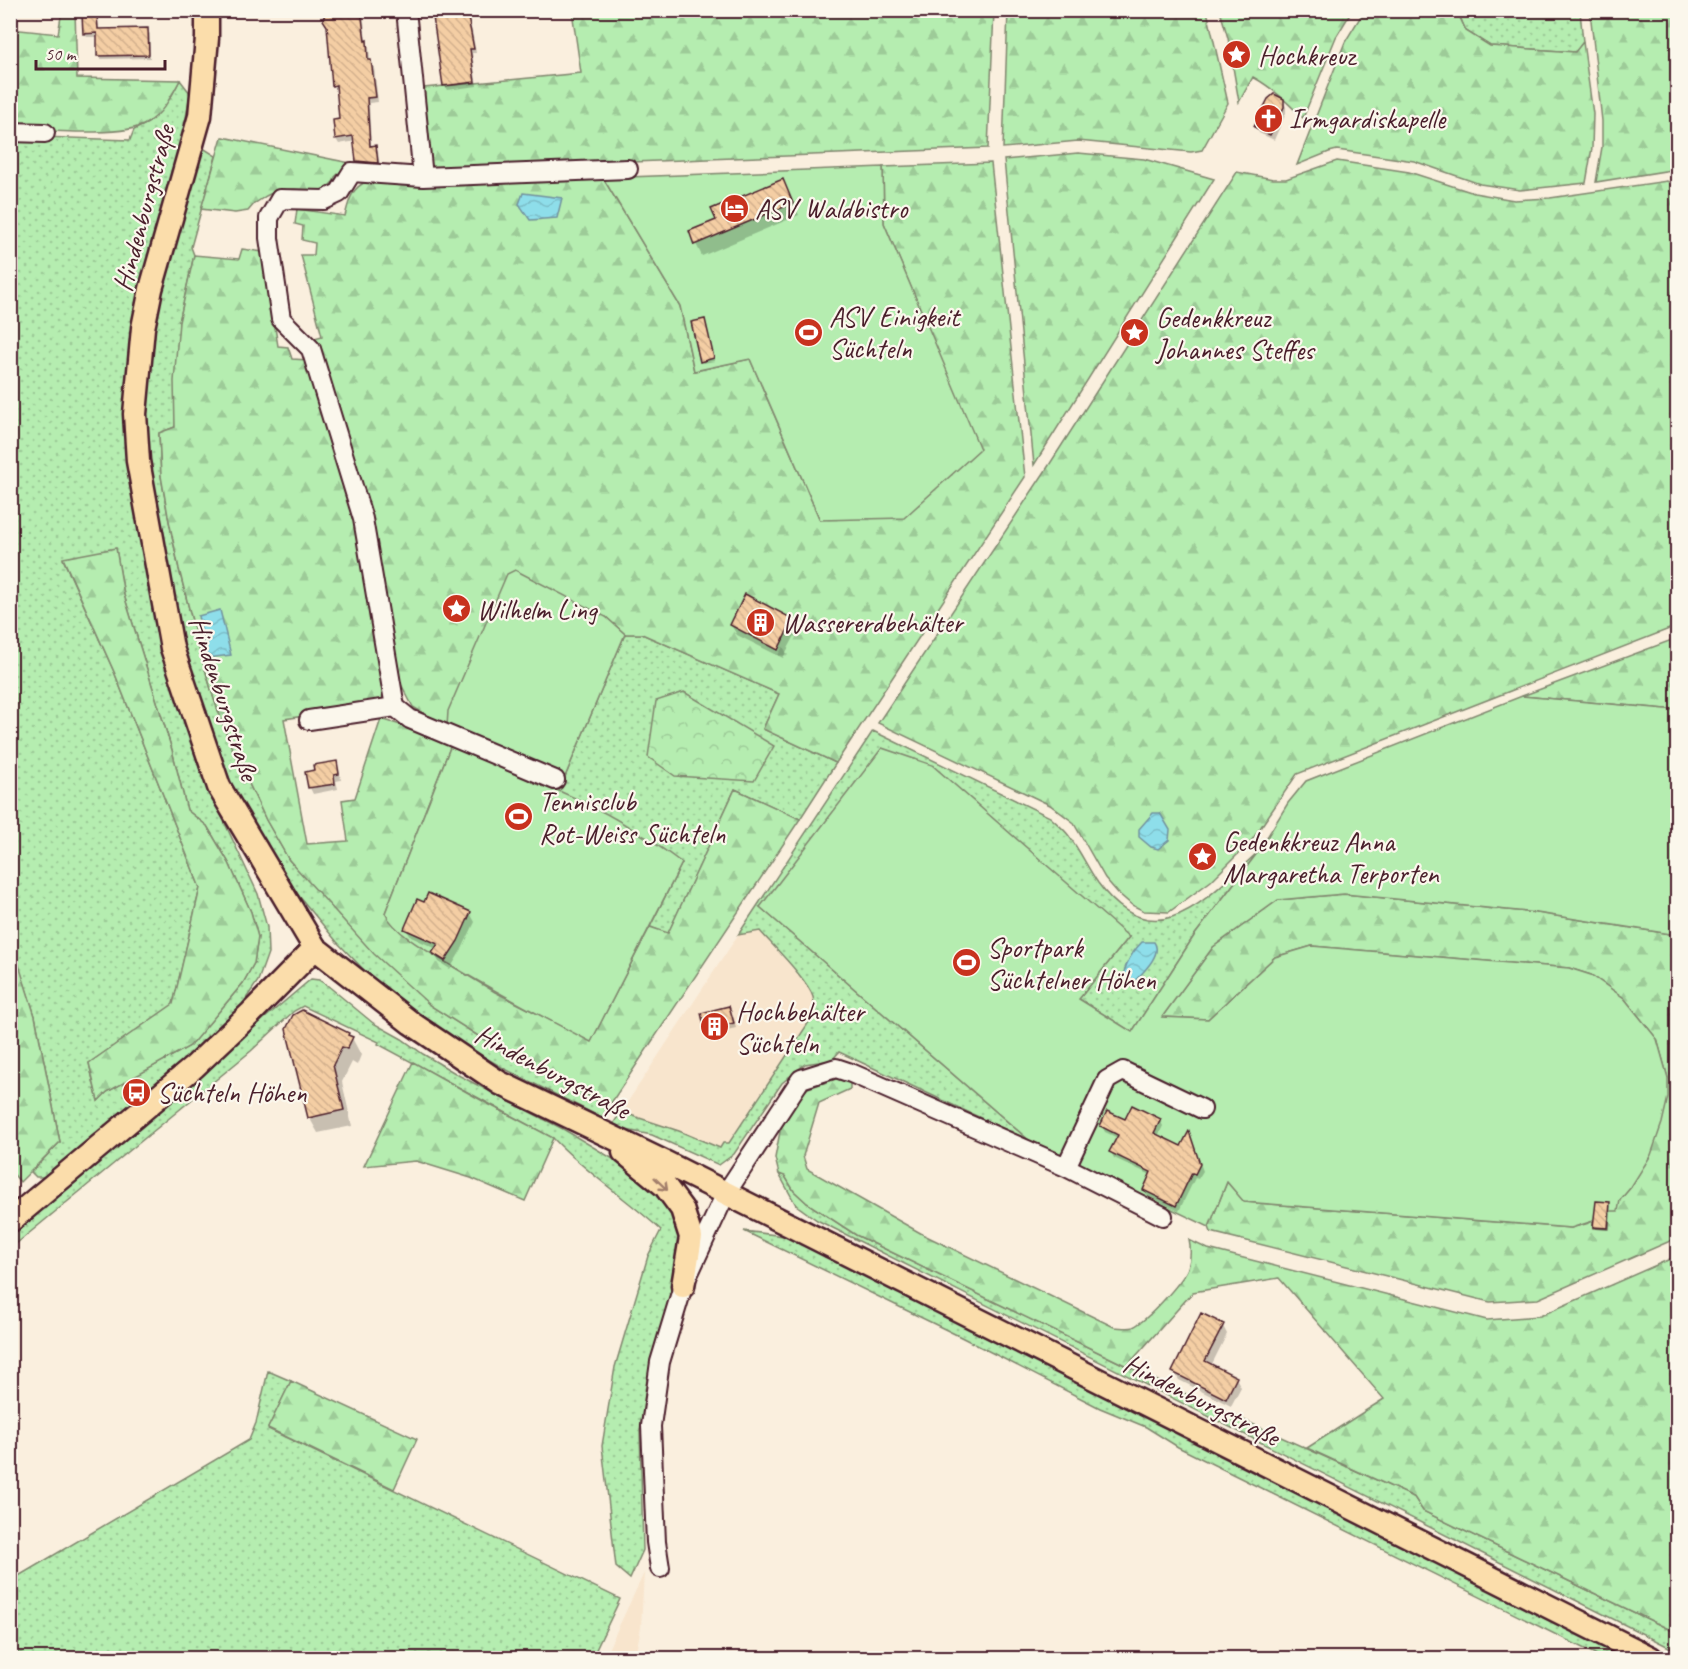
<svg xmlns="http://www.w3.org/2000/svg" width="1688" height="1669" font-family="Caveat,sans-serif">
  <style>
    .built { fill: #f8e5cd }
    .grass { fill: url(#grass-dots); stroke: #80866e; stroke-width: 1.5; fill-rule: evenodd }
    .forest { fill: url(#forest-firs); stroke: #80866e; stroke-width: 1.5 }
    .park { fill: url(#park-crowns); stroke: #80866e; stroke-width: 1.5 }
    .pitch { fill: #b5edb0; stroke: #80866e; stroke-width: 1.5 }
    .water { fill: url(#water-waves); stroke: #73929e; stroke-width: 1.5 }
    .shadow { fill: #0003 }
    .building { fill: url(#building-back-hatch); stroke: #4a1f2b; stroke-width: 1.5 }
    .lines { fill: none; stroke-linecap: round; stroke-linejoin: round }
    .minor-casing { stroke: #4a1f2b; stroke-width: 22 }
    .major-casing { stroke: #4a1f2b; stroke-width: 27 }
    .minor { stroke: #fbf7ec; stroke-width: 18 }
    .major { stroke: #fbddab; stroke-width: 22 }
    .oneway { stroke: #a27e6b }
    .labels { text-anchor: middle; stroke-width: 4.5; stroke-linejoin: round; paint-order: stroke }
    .poi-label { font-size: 28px; fill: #4a1f2b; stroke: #fbf7ec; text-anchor: start }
    .street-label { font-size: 28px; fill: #4a1f2b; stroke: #fbf7ec }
  </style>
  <defs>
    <pattern id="grass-dots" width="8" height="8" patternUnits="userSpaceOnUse" patternTransform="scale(1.5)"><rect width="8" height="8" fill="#b5edb0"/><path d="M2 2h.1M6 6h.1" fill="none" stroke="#9dcb98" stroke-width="1.8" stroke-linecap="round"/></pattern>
    <pattern id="forest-firs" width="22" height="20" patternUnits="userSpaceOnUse" patternTransform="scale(1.5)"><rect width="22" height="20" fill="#b5edb0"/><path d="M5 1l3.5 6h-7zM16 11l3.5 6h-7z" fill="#9dcb98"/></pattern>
    <pattern id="park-crowns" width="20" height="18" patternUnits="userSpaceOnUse" patternTransform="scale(1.5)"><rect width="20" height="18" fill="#b5edb0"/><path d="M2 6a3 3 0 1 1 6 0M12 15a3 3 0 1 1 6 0" fill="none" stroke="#9dcb98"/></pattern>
    <pattern id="water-waves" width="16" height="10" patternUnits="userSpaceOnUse" patternTransform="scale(1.5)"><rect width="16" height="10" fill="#8edeea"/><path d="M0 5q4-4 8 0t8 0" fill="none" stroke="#7cbec9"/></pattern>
    <pattern id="building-back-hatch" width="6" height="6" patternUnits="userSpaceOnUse" patternTransform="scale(1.5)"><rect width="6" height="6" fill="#f4cea4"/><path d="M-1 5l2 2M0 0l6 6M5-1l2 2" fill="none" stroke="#d3b08d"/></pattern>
  </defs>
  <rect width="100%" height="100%" fill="#faefde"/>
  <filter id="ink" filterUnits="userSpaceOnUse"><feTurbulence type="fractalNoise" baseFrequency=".0167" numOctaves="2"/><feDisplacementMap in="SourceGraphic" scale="12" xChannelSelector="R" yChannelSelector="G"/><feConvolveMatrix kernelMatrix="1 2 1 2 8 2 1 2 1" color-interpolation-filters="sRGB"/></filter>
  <g filter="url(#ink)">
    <path class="built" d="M760,931L805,982L813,995L815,1005L813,1016L729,1143L720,1148L679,1131L621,1112L738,935Z
      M644,1573L641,1627L635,1658H604Z"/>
    <path class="grass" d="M1457,10L1580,11L1583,42L1576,52L1490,46L1466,31Z
      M180,80L190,93L184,130L135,323L127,419L134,508L164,647L200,770L258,894L267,927L268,953L258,981L239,1009L208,1043L46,1177H36L31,1172L60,1142L35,1016L10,940V136L130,140L134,130L148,123L172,95ZM116,549L124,595L172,750L187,810L207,826L229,863L251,912L258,937L254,963L243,983L190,1046L107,1092L98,1101L89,1063L173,1005L200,888L115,674L63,559Z
      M200,146L216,156L191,247L194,255L179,322L175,427L159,433L161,476L168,516L179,569L200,652L214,699L229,741L266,820L289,860L431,1006L510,1056L609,1106L602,1118L505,1069L455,1040L415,1014L367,973L337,942L294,890L260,840L239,799L216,748L182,639L152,508L145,395L155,315Z
      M625,634H642L779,694L763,729L836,763L800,819L735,789L668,934L650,927L682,863L559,791Z
      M873,731L1050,817C1056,823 1064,829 1069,836C1080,851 1088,868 1098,883C1155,961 1208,897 1258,852L1194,936L1132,1032L1079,999L1129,937L760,907L1030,1141L839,1052L832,1060L805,1064L782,1083L734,1154L719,1165L652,1135L621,1129L613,1124L621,1112L679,1131L720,1148L723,1143H729L813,1016C814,1009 815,1004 813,997C808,980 773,946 760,931L738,935Z
      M311,979L319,980L327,985L373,1023L402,1039L423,1054L460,1076L563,1129L645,1178L680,1223L682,1263L647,1379L640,1430L643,1550L630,1579L616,1567L602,1446L615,1367L648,1256L661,1230C626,1198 585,1172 553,1138L378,1044L379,1042L303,1006L294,1011L251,1051L11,1248V1233Z
      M779,1174L785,1176L794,1191L807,1203L856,1235L1166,1385L1414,1497L1423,1511L1677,1633V1651L817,1220L796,1205Z
      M744,1231L784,1236L857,1271L1628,1658H1603L1178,1447L1146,1427L1100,1408L961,1337Z
      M268,1371L291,1381L268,1429L620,1599L592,1658H29L11,1650L10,1581L249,1440L256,1423Z"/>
    <path class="forest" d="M62,11H75L77,78L180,80C172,95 163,114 147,123C124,138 41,130 11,129V29L58,34Z
      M572,11H994L988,148L431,170L424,88L581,73Z
      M1008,11H1207L1228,103L1202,150L1191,152L1078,141L1003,148Z
      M1220,11H1352L1336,37L1303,118C1287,102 1273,88 1253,77L1239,102L1228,38Z
      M1364,11H1457L1466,31L1490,46L1575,52L1583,42L1593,114L1592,148L1586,183L1520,190L1480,184L1414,161L1337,150L1329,152L1297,165L1345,42Z
      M1590,11H1677V169L1596,182L1602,147V121Z
      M222,137H223L350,163L335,177L334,181L325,190L319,191L294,189L276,191L266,196L254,204L248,211L235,213L201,209Z
      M1078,153L1144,159L1214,179L1034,465L1004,160Z
      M1337,161L1409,172L1474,193L1514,200L1550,198L1667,181L1674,186L1678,263L1677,626L1297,774L1252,840L1211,881L1169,912L1144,911L1132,905L1118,893L1105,878L1073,822L1050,805L878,723L1044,473L1237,172L1273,179H1286Z
      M991,163L1025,477L836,763L763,729L779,694L642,634H625L606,617L447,727L413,707L401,684L393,662L311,339L322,336L301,255H314L315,243L302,240L303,226L295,224L297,209L345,216C349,200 352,187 368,181L603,178L680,306L694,371L750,359L820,520L979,449L884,223L883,167Z
      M242,249L263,252L278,346L288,347L292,359L308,360L344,472L370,582L384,697L375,706L284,719L307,844L348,841L342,800L355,798L381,719L414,729L451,745L385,913L432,954L495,992L591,1041L650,927L668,933L735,789L800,819L609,1106L510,1056L431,1006L374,954L289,860L266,820L229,741L214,699L200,652L179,569L168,516L161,476L159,433L175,427L174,381L179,322L194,255L239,259Z
      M116,548L124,595L172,750L187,810L207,826L229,863L251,912L258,937L254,963L243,983L190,1046L107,1092L98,1101L89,1063L173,1004L200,888L115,674L63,558Z
      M1677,638V710L1522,696Z
      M1344,894L1537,913L1677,935V1238L1538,1299L1490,1302L1211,1232L1209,1227L1227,1182L1245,1202L1571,1228L1589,1223L1610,1211L1631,1187L1668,1078L1657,1039L1624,998L1591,975L1569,968L1312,946L1275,957L1208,1019L1162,1017L1213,947L1278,900Z
      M11,940L35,1016L60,1142L20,1182L10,1170Z
      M413,1062L490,1105L553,1138L525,1201L471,1178L416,1161L364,1166Z
      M839,1078L850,1082V1089L819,1103L803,1156L807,1169L924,1235L1114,1327C1120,1327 1127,1329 1133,1327C1147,1321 1182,1282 1188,1268C1191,1258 1191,1249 1189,1240L1208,1249L1487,1320L1540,1316L1677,1256V1633L1423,1511L1414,1497L1307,1448L1384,1399L1279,1278L1193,1292L1127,1366L856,1235L807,1203L794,1191L785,1176L779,1174L775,1158L781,1126L799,1097L808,1088Z
      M291,1381L417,1439L394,1489L268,1428Z"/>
    <path class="park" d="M684,692L774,746L754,781L675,776L648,757L656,701Z"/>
    <path class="pitch" d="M883,167L884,223L980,449L904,518L820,520L750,359L694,371L680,306L603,178Z
      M515,570L606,617L625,634L559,791C604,810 644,834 682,863L591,1042C543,1017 495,992 449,964C429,952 395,934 385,913L451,745L447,727L448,711L507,574Z
      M1522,696L1677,710V935L1537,913L1344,894L1278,900L1213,947L1162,1017L1208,1019L1275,957L1312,946L1569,968L1591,975L1624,998L1657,1039L1668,1078V1097L1662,1123L1651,1155L1631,1187L1620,1200L1618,1211H1610L1609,1229L1593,1228V1221L1571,1228L1244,1202L1227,1182L1209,1227L1030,1141L760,907L882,748L932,765L1129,937L1079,999L1132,1032L1194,936L1258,852L1288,803L1306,781Z"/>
    <path class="water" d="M523,193L562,198L557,218L530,220L519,204Z
      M220,610L231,655L207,658L198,616Z
      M1153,813H1160L1170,830L1169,840L1158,849L1151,847L1139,837V829Z
      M1142,942H1154C1164,955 1139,976 1130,986C1114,978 1133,951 1142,942Z"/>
    <path class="shadow" d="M327,10H363L366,43L369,47L370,61L374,67L378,102L369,103L371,147H375L378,152L380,167L361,166L358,161L356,141L339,144L336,139L341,120L337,91L334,85Z
      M433,10H463L464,19H467L472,31L476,53H472L477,86L447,90L444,85Z
      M96,16L98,20L99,30L147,29L150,34V58L101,59L99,55V37H87L84,33Z
      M1283,100L1286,107V113L1274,140L1259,133L1256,127Z
      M783,181L799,215L702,256L696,244Z
      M705,323L715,361L703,363L701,361Z
      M792,620L798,630L783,658L737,635L731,625Z
      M336,762L339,768L341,780L336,781L338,789L313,794L310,788L307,773Z
      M425,904L470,913L475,922L462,949L450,969L439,962L434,953L437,949L411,937L406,929Z
      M729,1007L732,1013L736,1028L727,1030L728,1034L725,1035L710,1039L707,1033Z
      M288,1029L348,1034L352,1038L361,1055L357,1065L352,1062L342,1082L352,1126L318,1133L309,1117Z
      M1160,1120L1163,1126L1158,1136L1182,1148L1191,1139L1203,1171L1198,1179L1195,1178L1179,1211L1148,1196L1144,1190L1151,1175L1114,1158L1111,1152L1118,1138L1105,1132L1102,1126L1126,1121Z
      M1609,1204L1611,1206L1609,1230L1596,1229L1595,1227Z
      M1223,1326L1227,1334L1211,1366L1236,1378L1241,1387L1231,1406L1179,1380L1174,1372Z"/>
    <path class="building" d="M326,10H361L365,41L367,40L368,60H371L376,97L367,98L370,146L376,145L378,163L356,161L353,136L335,139L333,120L339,119L336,85L332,86L327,26L323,20Z
      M432,10H462L463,18L468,17L474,49H470L475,82L443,86Z
      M82,15H97L98,29L148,28L149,55L97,56V33L83,34Z
      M1274,94L1284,99V107L1270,135L1254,127L1268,99Z
      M783,179L793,203L694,245L689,231L716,220L711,209Z
      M705,319L714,358L700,362L691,322Z
      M745,594L793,619L778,650L730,625Z
      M337,761L339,774L334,775L335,784L308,788L305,772L314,770L313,765Z
      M428,893L471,912L458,941L445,961L432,953L438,944L404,929L417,899L424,902Z
      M729,1006L734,1023L725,1025L726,1028L722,1030L706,1034L701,1013Z
      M302,1010L349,1033L348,1035L353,1037L347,1049L342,1047L333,1065L344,1110L308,1118L286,1029L293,1015Z
      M1132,1105L1161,1119L1154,1133L1181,1146L1189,1131L1200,1164L1195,1174L1192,1173L1176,1206L1143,1190L1151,1172L1109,1152L1118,1135L1100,1126L1107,1111L1125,1119Z
      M1596,1201L1610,1202L1608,1228L1593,1227Z
      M1201,1313L1224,1324L1205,1361L1237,1377L1226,1399L1172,1372Z"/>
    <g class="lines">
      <defs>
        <path id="minor" d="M406,10L423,177
          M10,132L45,133
          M309,720L395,707
          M555,780L410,719L395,707L363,519L311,349L281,319L269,238V218L280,199L324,200L339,193L352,172L423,177L628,169
          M1066,1167L1107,1080L1123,1071L1202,1109
          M660,1568L656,1542L651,1426L660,1362L683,1286L726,1193L801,1079L836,1068L851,1073L1066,1167L1163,1216"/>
        <path id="major" d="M207,10V38L200,116L151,289L143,328L135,414L138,461L172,648L219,787L315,948L411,1023L500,1083L666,1163L1651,1658
          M624,1152L665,1186L682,1209L691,1237L683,1286
          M10,1221L194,1067L251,1013L315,948"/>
      </defs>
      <use href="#minor" class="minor-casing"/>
      <use href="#major" class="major-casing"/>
      <use href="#minor" class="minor"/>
      <use href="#major" class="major"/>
    </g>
    <defs><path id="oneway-shaft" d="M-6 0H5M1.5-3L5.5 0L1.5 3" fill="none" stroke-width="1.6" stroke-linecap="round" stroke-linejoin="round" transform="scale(1.5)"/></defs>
    <use class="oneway" href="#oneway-shaft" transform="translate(661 1184) rotate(44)"/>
  </g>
  <defs>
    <symbol id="sight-disc" viewBox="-11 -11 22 22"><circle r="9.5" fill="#c8321e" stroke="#fbf7ec"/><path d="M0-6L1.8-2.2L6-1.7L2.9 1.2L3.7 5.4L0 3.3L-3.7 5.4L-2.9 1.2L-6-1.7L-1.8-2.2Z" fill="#fff"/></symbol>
    <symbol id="church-disc" viewBox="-11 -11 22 22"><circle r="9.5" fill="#c8321e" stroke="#fbf7ec"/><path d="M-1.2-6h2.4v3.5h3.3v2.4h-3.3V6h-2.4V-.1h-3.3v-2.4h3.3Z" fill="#fff"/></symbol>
    <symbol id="hotel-disc" viewBox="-11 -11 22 22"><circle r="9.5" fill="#c8321e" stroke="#fbf7ec"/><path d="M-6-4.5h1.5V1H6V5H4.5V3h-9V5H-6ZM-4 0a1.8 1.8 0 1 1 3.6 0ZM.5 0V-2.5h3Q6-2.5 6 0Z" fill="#fff"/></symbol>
    <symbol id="stadium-disc" viewBox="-11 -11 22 22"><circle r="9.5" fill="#c8321e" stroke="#fbf7ec"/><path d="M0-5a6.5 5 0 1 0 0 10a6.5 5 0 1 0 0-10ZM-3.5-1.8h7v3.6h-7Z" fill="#fff"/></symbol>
    <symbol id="building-disc" viewBox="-11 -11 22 22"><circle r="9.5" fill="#c8321e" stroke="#fbf7ec"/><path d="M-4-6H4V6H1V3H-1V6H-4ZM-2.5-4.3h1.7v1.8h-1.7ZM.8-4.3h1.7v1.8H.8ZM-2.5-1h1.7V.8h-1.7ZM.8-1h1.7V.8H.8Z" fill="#fff"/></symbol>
    <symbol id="bus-disc" viewBox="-11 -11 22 22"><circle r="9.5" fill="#c8321e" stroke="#fbf7ec"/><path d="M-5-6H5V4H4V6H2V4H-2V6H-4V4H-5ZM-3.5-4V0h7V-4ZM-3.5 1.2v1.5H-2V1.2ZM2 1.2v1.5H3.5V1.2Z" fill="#fff"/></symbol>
  </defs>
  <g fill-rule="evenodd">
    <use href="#sight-disc" x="1220" y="38" width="33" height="33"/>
    <use href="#church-disc" x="1252" y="102" width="33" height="33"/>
    <use href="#hotel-disc" x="718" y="192" width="33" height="33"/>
    <use href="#stadium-disc" x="792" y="316" width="33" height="33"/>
    <use href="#sight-disc" x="1118" y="316" width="33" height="33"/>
    <use href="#sight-disc" x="440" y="592" width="33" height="33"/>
    <use href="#building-disc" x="744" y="606" width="33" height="33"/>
    <use href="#stadium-disc" x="502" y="800" width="33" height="33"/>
    <use href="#sight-disc" x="1186" y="840" width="33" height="33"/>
    <use href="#stadium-disc" x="950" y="946" width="33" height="33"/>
    <use href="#building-disc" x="698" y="1010" width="33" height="33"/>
    <use href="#bus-disc" x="120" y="1076" width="33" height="33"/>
  </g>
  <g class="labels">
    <g class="poi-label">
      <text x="1258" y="65">Hochkreuz</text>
      <text x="1289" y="128">Irmgardiskapelle</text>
      <text x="755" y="218">ASV Waldbistro</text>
      <text x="829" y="326">ASV Einigkeit<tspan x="829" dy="32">Süchteln</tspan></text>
      <text x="1156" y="327">Gedenkkreuz<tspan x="1156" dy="32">Johannes Steffes</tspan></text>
      <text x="477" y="619">Wilhelm Ling</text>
      <text x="782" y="632">Wassererdbehälter</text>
      <text x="539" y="811">Tennisclub<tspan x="539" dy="32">Rot-Weiss Süchteln</tspan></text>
      <text x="1223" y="851">Gedenkkreuz Anna<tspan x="1223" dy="32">Margaretha Terporten</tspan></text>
      <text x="987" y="957">Sportpark<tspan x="987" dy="32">Süchtelner Höhen</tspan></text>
      <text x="736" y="1021">Hochbehälter<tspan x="736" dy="32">Süchteln</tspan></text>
      <text x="157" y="1102">Süchteln Höhen</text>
    </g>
    <g class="street-label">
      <text transform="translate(143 208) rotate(-75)" y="10">Hindenburgstraße</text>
      <text transform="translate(225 698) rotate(72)" y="10">Hindenburgstraße</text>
      <text transform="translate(553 1071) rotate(28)" y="10">Hindenburgstraße</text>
      <text transform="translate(1202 1399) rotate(27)" y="10">Hindenburgstraße</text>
    </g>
  </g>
  <rect width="1688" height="1669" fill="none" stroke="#fbf7ec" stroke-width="36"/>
  <rect x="18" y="18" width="1652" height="1633" fill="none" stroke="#4a1f2b" stroke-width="2" filter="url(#ink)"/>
  <path d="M36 60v9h129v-9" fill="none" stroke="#4a1f2b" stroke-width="3"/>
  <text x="45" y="60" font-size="18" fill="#4a1f2b" stroke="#fbf7ec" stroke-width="4.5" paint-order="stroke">50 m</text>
</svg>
